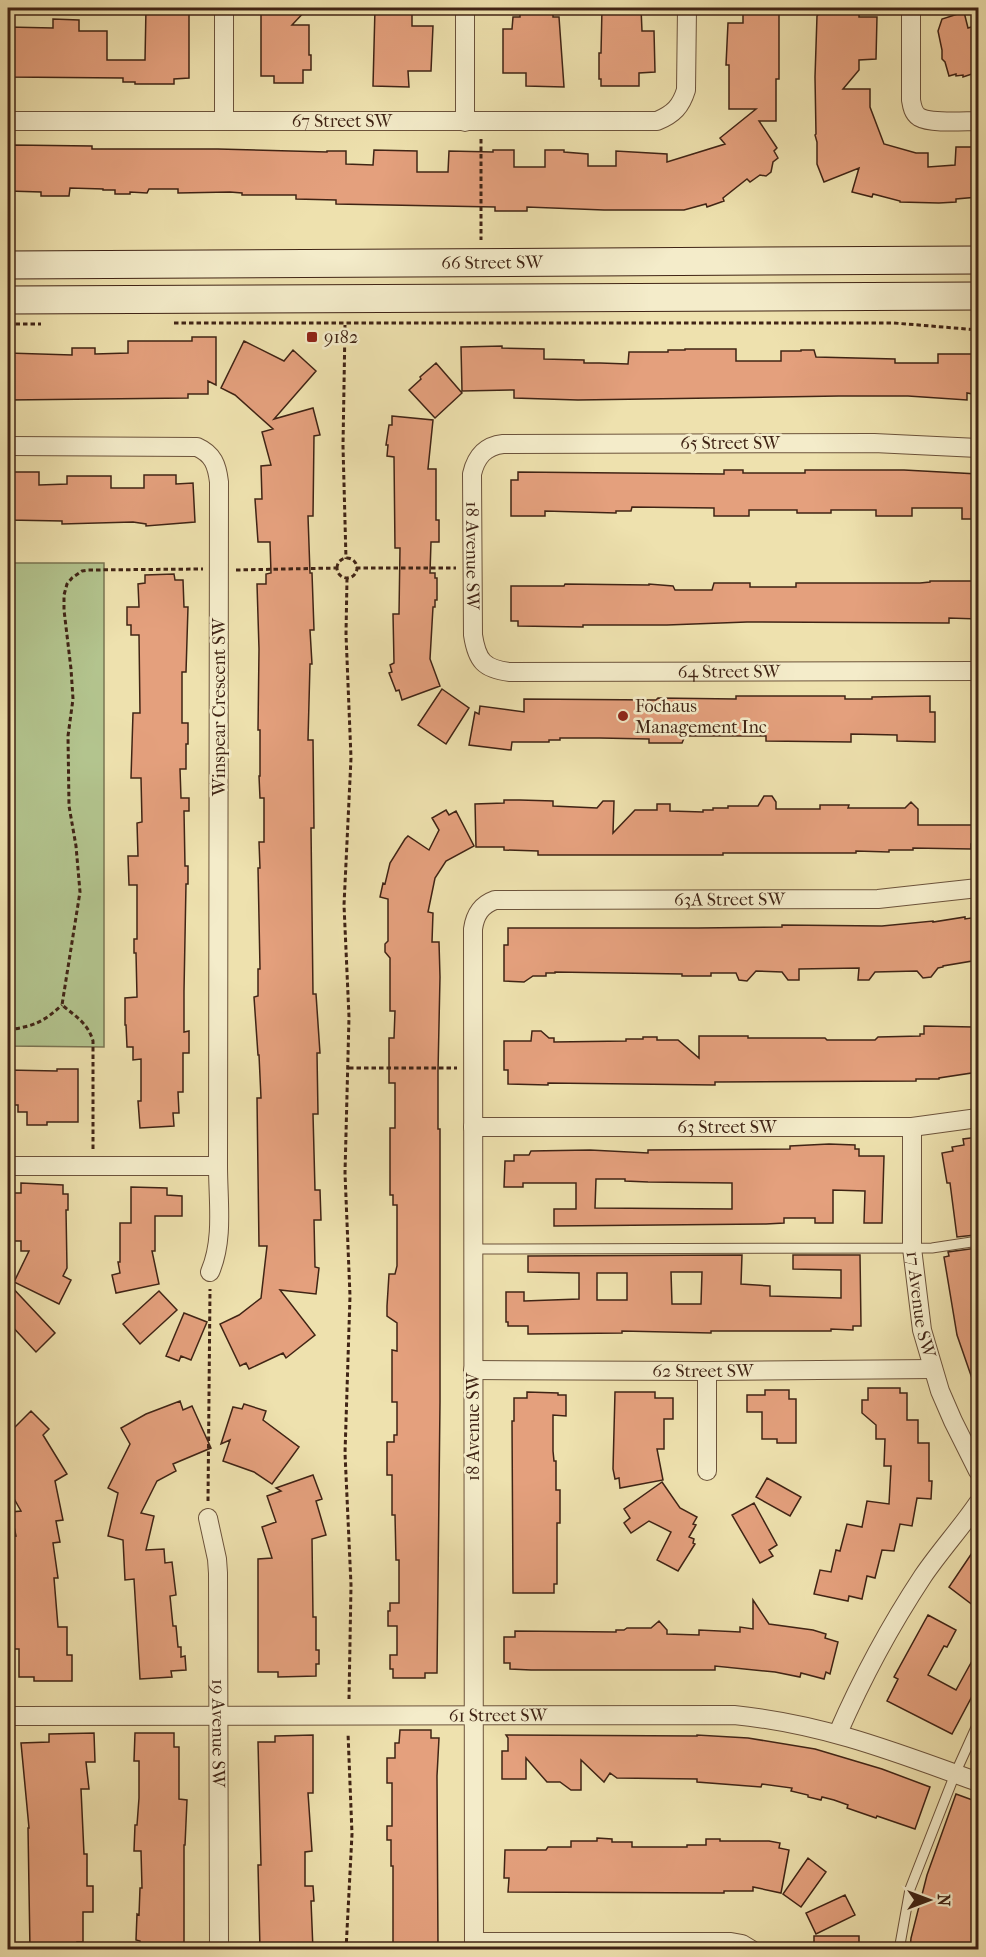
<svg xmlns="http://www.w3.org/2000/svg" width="986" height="1957" font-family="'IM FELL French Canon',serif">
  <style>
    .green { fill: #b3c48e; stroke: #7a7452; stroke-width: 1.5 }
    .building { fill: #e4a07d; stroke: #402415; stroke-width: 1.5; fill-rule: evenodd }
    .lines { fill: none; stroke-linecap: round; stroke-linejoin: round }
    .lane-casing { stroke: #6c533b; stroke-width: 11 }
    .street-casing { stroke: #6c533b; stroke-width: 20 }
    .secondary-casing { stroke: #402415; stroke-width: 29 }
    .path { stroke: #402415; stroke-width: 3; stroke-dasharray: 4.5 3; stroke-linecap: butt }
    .lane { stroke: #f4ecca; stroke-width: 9 }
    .street { stroke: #f4ecca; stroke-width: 18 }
    .secondary { stroke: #f4ecca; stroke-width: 27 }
    .poi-dot { fill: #8f2418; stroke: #f4ecca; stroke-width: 2 }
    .labels { text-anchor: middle; stroke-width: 5; stroke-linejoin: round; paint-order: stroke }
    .street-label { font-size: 18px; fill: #402415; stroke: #f4ecca }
    .poi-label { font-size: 18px; fill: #402415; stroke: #f4ecca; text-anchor: start }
  </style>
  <rect width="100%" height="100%" fill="#eee1ae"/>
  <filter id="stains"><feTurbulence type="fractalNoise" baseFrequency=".00333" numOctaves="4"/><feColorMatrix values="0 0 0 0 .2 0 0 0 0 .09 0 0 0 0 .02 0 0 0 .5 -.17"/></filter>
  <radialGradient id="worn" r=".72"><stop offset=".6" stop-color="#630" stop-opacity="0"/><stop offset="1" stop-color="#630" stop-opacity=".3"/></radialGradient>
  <path class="green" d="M8,563H104V1047L8,1046Z"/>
  <path class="building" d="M146,8H189V78L174,79V84H135V82H123V78L8,77V27L53,28V19L79,20V31H107V60H145Z
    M261,8H308L292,25H309V55H311V70H303V83H274V76H261Z
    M375,8H412V26H433L431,71H408L409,87L373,86Z
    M520,8H553V17H559L564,87L526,86V73H503V29H512L513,17H520Z
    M602,8H641L642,31H654L655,72L639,73V86H601V79H599V53H601Z
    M743,8L779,9V79H776V121H759L777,148L774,151L778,158L773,162L771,172L766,176L760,175L750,182L747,179L723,198L724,201L707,207L706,204L684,210H604L527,207V211H495V207L336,204V200L296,199V195H242V193L230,192L178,193V189H149L147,193L130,192V194H115V190H103V189L70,188L69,196H41V192L8,191V146L12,145L92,146V149H218L327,152V151H346V164L373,165L374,150L417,151V172H448L449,151L493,152V150H514V167H545V150H564V152L588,154V166H616V151L667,154V162L725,144L720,138L756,109H729V65H726L728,23H743Z
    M823,8H859V17H877L876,59L859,60V70L843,89H870V107L884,144L916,153H928V167L955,165L956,147H978V197L956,199V202L939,203L900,202V201L873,194L872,197L852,192L859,168L824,182L817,164V142L815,135L816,134L815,77L817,16Z
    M964,12L968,28L978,25V72L963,77V75L956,76V74L949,76L945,62L942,59V50L938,31L942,19Z
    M192,337H216V385L208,381V394H188V398L8,400V353L72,355V348H95V354L128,353V341H192Z
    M244,341L284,361L293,350L316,371L274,419L313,408L320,435L314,436L313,516H308L310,573H312L314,630H310L312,664H310L308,740H313L314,828H311L313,994H316L320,1053H317L318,1114H313L315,1190H320L321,1220H314L315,1267L319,1268L316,1294L280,1290L315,1335L286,1358L283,1353L249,1369L246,1363L240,1366L220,1324L239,1315L261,1298L267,1246H259L257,1098H261L259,1055H258L254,997L258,996V969H260L258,868H260L259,842H264V798H260L259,776H260V730H258L259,649L257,584H266V574L271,573L270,542H258L255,499H262L261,466L271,465L262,432L273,429L235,395L221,388Z
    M502,346V348L544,349V359L584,360V363H600L628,364L629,352H668V350H685V349H736V361H781V351H801V350H814L816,357L895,359V363H938V354H973V394L967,393V400L908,396H839L578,400L514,398V390L462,391L461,347Z
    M436,363L462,393L435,418L409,390L421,379L420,377Z
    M392,416L433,420L428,469H436V520H439V542H431L430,573H435V578H437V600H435V607H433L430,659L440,686L402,700L399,690L396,691L389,673L392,672L390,665L394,663L393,614H399L400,548H395L394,457L387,456L388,445H386L389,425H392Z
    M724,470H743V473H805V470H904L978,474V519H962V508H912V516H876V510H831V513H797V510H749V516H714V508L632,507L631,511H616V513L545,511V516H511V480H518V472L724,474Z
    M8,472H39V485L67,484V476H111V488H144V475H176V484L193,483L195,522L146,526V524L133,522L62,524V521L8,520Z
    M174,574L175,580H183L184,607H188L186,672H182V723H188V744H186V769H180L181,798H189V811H184L185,866H188V884H186L184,991V1032L189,1031V1053H183V1092H178L179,1113H173L174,1126L140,1128L138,1101H141V1059L133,1060V1047H127L126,1025H125V998L137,997L136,953H134V939H137V885H129L128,856H138L137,823L142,822L141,778H131L133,713H140L139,635H131V625H127V607H139L138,584L145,583V575Z
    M930,581H978V619L949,618V623L747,622L667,625H583V627L518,626V621H511V586H564L565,584L649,585V584L673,586L675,590H712L714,583H750V587H796V583H920L930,582Z
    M442,689L469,708L446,744L418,725Z
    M736,696H845V699H872V697L930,696V712H935V742L897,741V735L851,734V742L766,741V736H685L682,743H649V739L600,738H560V740H549V742H512L511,750L469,745L475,712L479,714L480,706L524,712V699L656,700L658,698L736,699Z
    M764,796H772L776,802V809H820V805H849L848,808H905L911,802L918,809V825H978V844H971V849L913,848V850H889V852L856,851V853H723V855H538V851L504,850V847H476L475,804L504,803V800H520L553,801V806L597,808L603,801H614L613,833L635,810H657V804H670V811L703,812V810H713V808H728V806H758Z
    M446,810L449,815L456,811L474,846L446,861L435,878L428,912L433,913L432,942H439L440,977L438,1072V1129H440V1402L437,1673H425V1678H393V1669H390V1655H397V1626H388V1611H390V1603H399V1560H396L395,1515H392V1475H387V1442H394V1435H397V1402H392V1350L397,1351V1323L387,1316V1306L389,1274H395L397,1266V1205H393V1195H390V1128H395V1083H389V1038H394L395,1011H390V958L385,952V944L388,941V899L380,897L383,883L385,884L390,863L405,839L408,836L429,850L439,830L432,818Z
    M965,917V919L978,917V960L943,966V967L938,968L931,977L923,978L917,971L875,972L869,980H858L859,968L799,969V980H788L782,972L756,971L747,981L739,980L736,973H711V976H682V974L555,972V973H546V976H533L524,982L504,981V945H508V928H698L782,927V925L882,926L933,921V922Z
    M924,1026L973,1027L977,1051H978V1072L939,1078V1079H916V1081L715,1082V1085L548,1083V1085L508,1084V1070H504V1041H531L532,1031H541L549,1038H554V1042L626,1041V1039H643V1037H657V1040H678L699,1058V1036H748V1038H825L827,1040H875L878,1037L920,1036V1034H924Z
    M57,1069H78V1122H47V1125H27V1112H18V1105H8V1070L57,1071Z
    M978,1137V1217L973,1218L975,1235L957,1237L950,1183H947L942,1153L953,1151L952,1147L964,1145L963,1139Z
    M829,1144L855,1145V1149H859V1156H884L882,1223H864L865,1191L833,1190V1223H815V1218H784V1223L766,1224L554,1226V1209H576V1183H523V1187H504L505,1161H514V1155H529L531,1151L590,1150L648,1153V1150L790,1149V1146ZM596,1179H625V1181L648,1182L732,1183V1209L595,1208Z
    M21,1183L63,1185V1194H68V1210H66L67,1268L63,1276L71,1280L59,1304L14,1282L29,1251H21V1241H12V1215H8V1193H21Z
    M131,1187L167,1188V1195L182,1196V1216H155V1251H152L159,1284L116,1293L112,1275L120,1273L118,1262H120V1223H131Z
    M977,1248L978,1389L976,1390L957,1335L944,1257L949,1256L948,1252Z
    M742,1255L741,1284L770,1286V1296L841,1298V1270L793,1269V1255H860L861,1326H853V1330L831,1329V1331H711V1333L622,1331V1333L528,1334V1326H508V1322H506V1292H524V1301L579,1299V1273L528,1272V1256ZM671,1272H702L701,1304H672ZM597,1273H627V1300H597Z
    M8,1283L55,1333L36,1352L8,1322Z
    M159,1291L177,1310L140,1344L123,1324Z
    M184,1313L207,1322L191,1360L181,1356L179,1361L166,1356Z
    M868,1388H900V1393H907V1420H918V1443H929V1481H932L931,1499L917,1498L912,1526L900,1524L894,1551L882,1550L875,1578L867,1576L862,1599L849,1596L848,1601L814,1594L820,1570L831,1572L836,1550L840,1551L847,1524L862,1527L867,1501L889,1504L891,1466H884L885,1439H876V1425L862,1413V1400H868Z
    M765,1390H789V1399H796V1443H777V1439H762V1412H747V1395H765Z
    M527,1392L558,1393V1395H566V1416L553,1415V1451L554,1461H556V1490H560V1523H557V1584H554V1593H513L512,1421H514V1398H527Z
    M615,1392H655V1398H673V1419H664V1449H657L663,1480L620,1488L619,1478L615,1479L613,1469Z
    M180,1401L183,1410L192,1406L211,1448L173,1464L176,1471L157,1481L141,1513L154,1516L146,1550L164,1549L165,1563L172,1562L176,1595L170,1596L173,1626H176L178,1647H181V1657L185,1656L186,1670L171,1671L172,1677L140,1679L134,1579L125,1580L123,1540L108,1536L118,1493L108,1488L130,1444L121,1428L146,1414Z
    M244,1404L266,1411L263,1420L299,1447L272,1484L254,1472L223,1461L230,1440L221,1444L233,1407L242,1409Z
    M31,1411L49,1429L43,1435L67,1474L55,1481L63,1520L56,1521L60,1542L53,1543L58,1578H54L58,1627H67V1655H72V1681H34V1677H19V1649H9V1632H13L9,1591H8V1569L12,1568L8,1537L16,1536L11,1512L21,1511L8,1488V1434Z
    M313,1475L322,1499L316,1501L326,1535L312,1539L313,1617H316V1650H319V1664H316V1676L278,1677V1672H258V1559L272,1558L262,1527L276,1522L267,1496L281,1491L276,1488Z
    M767,1478L801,1497L790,1516L756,1497Z
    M662,1482L680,1508L697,1517L693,1524L696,1525L689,1537L694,1539L693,1543L695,1544L678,1571L657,1560L671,1532L649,1521L631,1533L624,1523L630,1518L624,1509Z
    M754,1503L777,1545L769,1550L773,1556L760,1563L732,1515Z
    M978,1544V1609L949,1587Z
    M753,1600L769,1624L813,1630L826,1634L825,1638L838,1642L830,1674L826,1672L824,1679L801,1673L800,1677L775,1672L715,1666V1670H531L510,1669V1663H504V1637H515V1631L616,1632V1630H624L627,1628H651L659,1621L667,1630V1634L699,1635V1630L740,1632V1627L753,1629Z
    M928,1615L956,1630L947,1647L944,1646L928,1675L956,1690L978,1650V1685L952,1734L887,1701L898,1679L894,1677Z
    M400,1730H431V1738H439L437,1776L438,1947H421V1950H394L393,1943V1866H391V1840H387V1826H392V1783H387V1758H395V1743H399Z
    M94,1733L95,1762H86L89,1789H81L84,1854H87V1886H93V1912H83V1942H77V1950H30L28,1828H29L21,1743L49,1742V1734Z
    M135,1733H174V1747H179V1799L187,1800L185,1845H184V1950H140V1941L136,1940L137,1914L139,1915L140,1888H142L141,1851H134L135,1825H137L139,1798V1761H134Z
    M313,1735V1793H308L312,1851L305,1852V1886H313L314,1901H311L313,1950H260L258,1865H261L258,1742H275V1736Z
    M506,1735L697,1736V1735L748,1738L815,1749L882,1769L930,1787L915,1829L877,1816L876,1818L847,1808L848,1805L834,1800L822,1797L821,1800L808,1797V1795L791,1791L792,1788L762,1784L761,1787L697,1782V1779L617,1778L610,1773L604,1782L581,1760V1790H571L560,1782H547L526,1758V1779H502V1751H508V1738Z
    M956,1794L978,1802V1950H910L911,1938L927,1875Z
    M597,1838L612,1839V1842H632V1847H687V1845H706V1839H720V1841H769L780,1843L779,1848L789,1850L781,1893L753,1887V1891H724V1893L508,1892L509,1878H504L505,1850H546L548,1847H571V1841H597Z
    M808,1858L826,1872L801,1907L783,1894Z
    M845,1895L855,1915L816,1934L806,1913Z
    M814,1936H859V1950H814Z"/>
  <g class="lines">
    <defs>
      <path id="lane" d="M474,1249L932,1248L978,1241
        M899,1950L910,1889L955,1774L978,1723"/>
      <g id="street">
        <path d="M224,8V121"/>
        <path d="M465,8V122"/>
        <path d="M911,8V100C912,106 913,113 919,117C931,124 964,121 978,121"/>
        <path id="s1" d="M8,121H657C674,114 681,106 686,90L687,8"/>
        <path d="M8,446L197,447C213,454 217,465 219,482L218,1166H8"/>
        <path id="s2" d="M978,448L874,443L503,444C485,446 476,457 472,474L473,635C477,661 484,669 510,672L978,671"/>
        <path id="s3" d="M473,1127H912L978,1118"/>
        <path id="s4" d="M912,1127V1248L922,1330L940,1391L953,1421L978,1471"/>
        <path d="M210,1272C224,1240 218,1201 218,1166"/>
        <path id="s5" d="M473,1370L707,1371L933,1369"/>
        <path d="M707,1371V1471"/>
        <path id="s6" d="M208,1518L217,1559L218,1573L219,1950"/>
        <path id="s7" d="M8,1716L734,1715C824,1724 895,1752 978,1782"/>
        <path d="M838,1733C862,1678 890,1626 923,1576C940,1551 961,1528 978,1503"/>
        <path d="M474,1942H731L742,1944L752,1950"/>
        <path id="s8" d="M474,1950L473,929C475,915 481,905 495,900L878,899L978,888"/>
      </g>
      <g id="secondary">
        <path id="s9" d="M8,265L978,260"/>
        <path d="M8,300L978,296"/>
      </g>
    </defs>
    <use href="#lane" class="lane-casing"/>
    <use href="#street" class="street-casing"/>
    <use href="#secondary" class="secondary-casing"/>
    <path class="path" d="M481,139V240
      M174,323H894L978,330
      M8,324H41
      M345,325L343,446L346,559
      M337 568a10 10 0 1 1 20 0a10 10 0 1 1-20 0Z
      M356,568H456
      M236,570L337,568
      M347,578L346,634L351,758L344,905L349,1017L345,1173L350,1296L345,1453L351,1585L349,1699
      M8,1030C34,1026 42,1023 62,1005
      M349,1068H457
      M93,1149V1041C88,1023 75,1016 62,1005L80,892L76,846L69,806L68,736L73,699L71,669L64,610V595L67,584L72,578L82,571L88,570L203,569
      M208,1501L210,1289
      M346,1950L352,1834L348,1733"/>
    <use href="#lane" class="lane"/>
    <use href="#street" class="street"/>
    <use href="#secondary" class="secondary"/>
  </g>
  <g class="poi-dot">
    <rect x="306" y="331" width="12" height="12" rx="3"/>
    <circle cx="623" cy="716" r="6"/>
  </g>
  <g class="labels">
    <g class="street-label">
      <text dy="6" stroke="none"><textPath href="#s1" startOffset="334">67 Street SW</textPath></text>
      <text dy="6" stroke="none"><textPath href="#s9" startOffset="484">66 Street SW</textPath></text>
      <text x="730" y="449">65 Street SW</text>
      <text dy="6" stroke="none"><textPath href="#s2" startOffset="603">18 Avenue SW</textPath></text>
      <text dy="6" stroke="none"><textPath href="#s2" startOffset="960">64 Street SW</textPath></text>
      <text transform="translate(219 707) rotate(-90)" y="6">Winspear Crescent SW</text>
      <text dy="6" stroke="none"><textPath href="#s8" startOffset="1294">63A Street SW</textPath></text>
      <text dy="6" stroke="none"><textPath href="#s3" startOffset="254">63 Street SW</textPath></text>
      <text dy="6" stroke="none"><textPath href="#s4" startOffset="178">17 Avenue SW</textPath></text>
      <text dy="6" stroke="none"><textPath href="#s5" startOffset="230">62 Street SW</textPath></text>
      <text transform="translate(473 1427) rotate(-90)" y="6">18 Avenue SW</text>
      <text dy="6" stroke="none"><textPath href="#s7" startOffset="490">61 Street SW</textPath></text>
      <text dy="6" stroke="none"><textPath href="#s6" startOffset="216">19 Avenue SW</textPath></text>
    </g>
    <g class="poi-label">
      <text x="324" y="343">9182</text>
      <text x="635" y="712">Fochaus<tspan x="635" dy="21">Management Inc</tspan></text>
    </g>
  </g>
  <rect width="986" height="1957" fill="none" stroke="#eee1ae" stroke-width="30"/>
  <rect x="9" y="9" width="968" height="1939" fill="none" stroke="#402415" stroke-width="3"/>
  <rect x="15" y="15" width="956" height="1927" fill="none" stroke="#402415" stroke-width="1.5"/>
  <g transform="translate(929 1900) rotate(90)" stroke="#f4ecca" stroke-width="4.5" paint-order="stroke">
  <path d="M0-4.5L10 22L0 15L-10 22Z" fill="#402415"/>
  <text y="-9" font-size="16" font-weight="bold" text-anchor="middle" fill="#402415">N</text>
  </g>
  <rect width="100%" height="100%" filter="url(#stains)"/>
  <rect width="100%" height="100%" fill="url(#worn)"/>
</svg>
